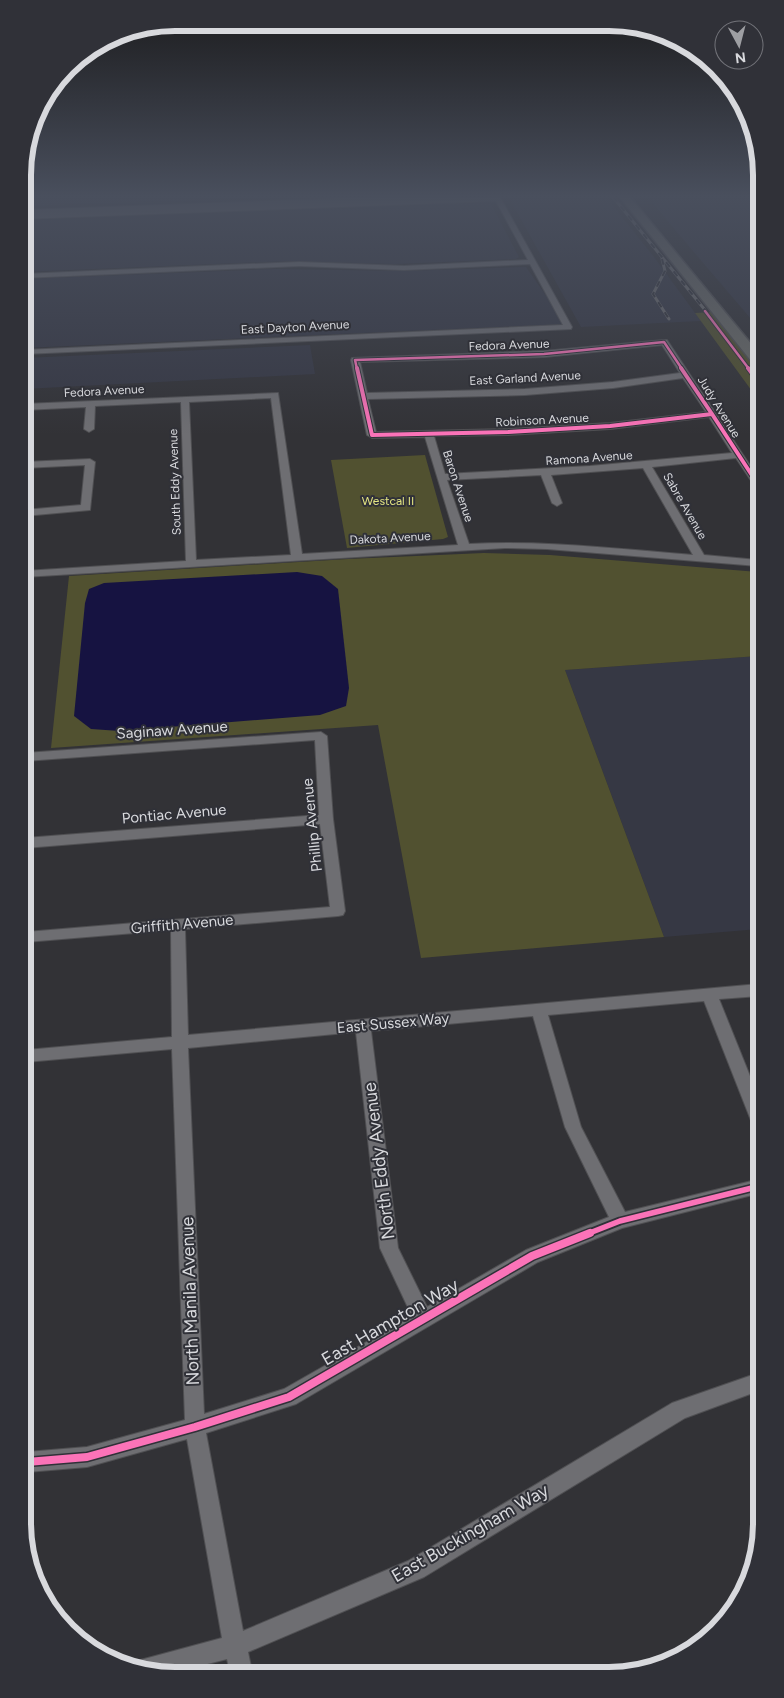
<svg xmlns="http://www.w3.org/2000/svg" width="784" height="1698" font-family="Figtree,sans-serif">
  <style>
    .built { fill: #363844 }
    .green { fill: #515130 }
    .water { fill: #161341 }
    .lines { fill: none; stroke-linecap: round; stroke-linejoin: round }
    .street-casing { stroke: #505053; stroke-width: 2 }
    .secondary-casing { stroke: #505053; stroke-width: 2 }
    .primary-casing { stroke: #505053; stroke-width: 3 }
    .street { fill: #6e6e72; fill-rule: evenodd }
    .secondary { fill: #6e6e72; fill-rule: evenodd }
    .primary { fill: #696a67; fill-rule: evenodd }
    .rail-casing { stroke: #6c6c6e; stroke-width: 3 }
    .rail { stroke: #303138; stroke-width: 2; stroke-dasharray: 6; stroke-linecap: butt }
    .cycleway-far3-casing { stroke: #303138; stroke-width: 4.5 }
    .cycleway-far2-casing { stroke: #303138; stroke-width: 6 }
    .cycleway-far1-casing { stroke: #303138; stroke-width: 9 }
    .cycleway-casing { stroke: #303138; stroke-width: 11 }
    .cycleway-far3 { stroke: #fb73b8; stroke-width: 2.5 }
    .cycleway-far2 { stroke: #fb73b8; stroke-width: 4 }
    .cycleway-far1 { stroke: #fb73b8; stroke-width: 5.5 }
    .cycleway { stroke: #fb73b8; stroke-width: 8 }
    .labels { text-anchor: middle; stroke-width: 4; stroke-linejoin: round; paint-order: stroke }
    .far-street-label { font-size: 12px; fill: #d8d9dd; stroke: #303138 }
    .far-park-label { font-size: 12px; fill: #e4e582; stroke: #303138 }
    .street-label { font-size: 15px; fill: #d8d9dd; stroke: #303138 }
    .near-street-label { font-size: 18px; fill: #d8d9dd; stroke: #303138 }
    .rim { fill: none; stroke: #d8d9dd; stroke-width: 6 }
  </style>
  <rect width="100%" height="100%" fill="#323236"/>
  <path class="built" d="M23,197H270L23,206Z
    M606,197L654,257L701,321L581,327L509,198Z
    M648,197H756L757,326L675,230Z
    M488,201L490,202L519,257L516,259L395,264L287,261L23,272V239L27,220Z
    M526,267L566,324L23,348V279L276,269L404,271Z
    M310,345L315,374L24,389V358Z
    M758,656L759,929L664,937L565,670Z"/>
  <path class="green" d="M713,312L757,369V398L695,313Z
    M425,455L448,537L443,539L347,548L331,460Z
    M484,553L550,555L758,572V656L565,670L664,937L421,958L378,725L51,748L69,576L348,559Z"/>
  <path class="water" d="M297,572L322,576L338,589L349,688L346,706L320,715L120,731L91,729L74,716L85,603L89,589L104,583Z"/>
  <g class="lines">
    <defs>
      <path id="street" d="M500,197L572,327L571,329L24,354V350L563,325L530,264L404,270L299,266L23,278V274L299,262L404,266L528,260L496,201L23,219V215Z
        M664,340H667L757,476V486L754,485L736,458L652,467L704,555L758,560V566L547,549L505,548L24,577V571L186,561L181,402L95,406L94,429L89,432L84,429L86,407L24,410V404L278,393L302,554L458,545L425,437L372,438L367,435L351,360L352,358L544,351ZM662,345L680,373L613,382L525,389L367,393L360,362L544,357ZM683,378L706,412L610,423L508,429L376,432L368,399L525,395L613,388ZM271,398L291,555L196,560L189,402ZM709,417L732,453L590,466L445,474L434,436L508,435L610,429ZM643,468L693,555C618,549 544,540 469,544L447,480L541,475L552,503L557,506L562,503L551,475Z
        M90,459L95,462L90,510L24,516V510L81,505L85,465L24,468V462Z
        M321,732L327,736L333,819L345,911L343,915L338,916L185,929L188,1035L759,984V996L719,999L760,1101V1130L754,1128L752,1123L704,1001L548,1015L581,1127L625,1212L760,1179V1193L622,1228L538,1262L296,1404L206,1433L243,1631L408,1561L672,1403L761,1372V1390L685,1418L424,1577L248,1652L252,1672H230L227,1659L176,1672L146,1673L132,1665L133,1662L222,1638L187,1439L87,1467L27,1472V1452L87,1447L185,1420L172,1049L26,1062V1050L172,1037L171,930L26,942V932L330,907L320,824L25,848V838L319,815L315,740L25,761V753ZM533,1016L565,1127L609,1217L526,1250L427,1307L398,1248L371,1031ZM356,1032L380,1248L412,1316L284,1389L204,1414L188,1048Z"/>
      <path id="secondary" d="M381,197H459L454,200L23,216V210Z"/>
      <path id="primary" d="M620,197H630L757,351V363L752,362Z"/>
    </defs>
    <use href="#street" class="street-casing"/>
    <use href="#secondary" class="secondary-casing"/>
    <use href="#primary" class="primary-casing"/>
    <use href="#street" class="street"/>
    <use href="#secondary" class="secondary"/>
    <use href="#primary" class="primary"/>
    <defs>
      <path id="rail" d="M613,197L705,310
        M662,259L665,271L653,294L669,319"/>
    </defs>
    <use href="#rail" class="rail-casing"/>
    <use href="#rail" class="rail"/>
    <defs>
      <path id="cycleway-far3" d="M705,311L749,369
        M357,369L355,360L544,354L664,342L682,369"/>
      <path id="cycleway-far2" d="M357,368L372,435L508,432L610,426L712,414
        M681,368L712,414
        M748,368L757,380
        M712,414L757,483"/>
      <path id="cycleway-far1" d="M587,1234L620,1221L760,1186"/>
      <path id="cycleway" d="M27,1462L87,1457L195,1427L289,1397L532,1256L590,1233"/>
    </defs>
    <use href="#cycleway-far3" class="cycleway-far3-casing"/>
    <use href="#cycleway-far2" class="cycleway-far2-casing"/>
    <use href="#cycleway-far1" class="cycleway-far1-casing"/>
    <use href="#cycleway" class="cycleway-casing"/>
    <use href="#cycleway-far3" class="cycleway-far3"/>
    <use href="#cycleway-far2" class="cycleway-far2"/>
    <use href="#cycleway-far1" class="cycleway-far1"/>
    <use href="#cycleway" class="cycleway"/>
  </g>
  <linearGradient id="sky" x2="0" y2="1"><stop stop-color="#1c1c1e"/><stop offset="0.45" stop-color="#494f5d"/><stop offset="1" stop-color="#494f5d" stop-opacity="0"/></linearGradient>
  <rect width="784" height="435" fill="url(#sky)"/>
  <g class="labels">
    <g class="far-street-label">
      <text transform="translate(295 327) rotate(-3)" y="4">East Dayton Avenue</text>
      <text transform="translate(509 345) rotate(-2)" y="4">Fedora Avenue</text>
      <text transform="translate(525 378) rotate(-3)" y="4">East Garland Avenue</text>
      <text transform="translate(104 391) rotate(-3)" y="4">Fedora Avenue</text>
      <text transform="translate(719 407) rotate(58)" y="4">Judy Avenue</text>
      <text transform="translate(542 420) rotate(-3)" y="4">Robinson Avenue</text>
      <text transform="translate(589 458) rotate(-4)" y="4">Ramona Avenue</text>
      <text transform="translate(175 482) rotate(-92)" y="4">South Eddy Avenue</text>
      <text transform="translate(458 486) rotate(72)" y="4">Baron Avenue</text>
      <text transform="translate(685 506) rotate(60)" y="4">Sabre Avenue</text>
      <text transform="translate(390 538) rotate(-3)" y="4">Dakota Avenue</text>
    </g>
    <g class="far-park-label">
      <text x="388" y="505">Westcal II</text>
    </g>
    <g class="street-label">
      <text transform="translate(172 730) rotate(-4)" y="5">Saginaw Avenue</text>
      <text transform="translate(174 814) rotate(-5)" y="5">Pontiac Avenue</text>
      <text transform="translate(312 825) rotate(-96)" y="5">Phillip Avenue</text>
      <text transform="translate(182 924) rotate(-5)" y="5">Griffith Avenue</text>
      <text transform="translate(393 1023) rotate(-5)" y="5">East Sussex Way</text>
    </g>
    <g class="near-street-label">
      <text transform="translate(379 1161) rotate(-97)" y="6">North Eddy Avenue</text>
      <text transform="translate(190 1301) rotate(-92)" y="6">North Manila Avenue</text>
      <text transform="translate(390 1322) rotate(-30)" y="6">East Hampton Way</text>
      <text transform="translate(470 1533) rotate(-30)" y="6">East Buckingham Way</text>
    </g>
  </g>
  <path d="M0 0H784V1698H0ZM175 31H609A144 144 0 0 1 753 175V1523A144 144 0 0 1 609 1667H175A144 144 0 0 1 31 1523V175A144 144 0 0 1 175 31Z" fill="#303138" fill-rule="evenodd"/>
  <path class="rim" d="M175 31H609A144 144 0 0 1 753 175V1523A144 144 0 0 1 609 1667H175A144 144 0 0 1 31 1523V175A144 144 0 0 1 175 31Z"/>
  <g transform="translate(739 45) rotate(173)"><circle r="24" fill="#303138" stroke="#73747a"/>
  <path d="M0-4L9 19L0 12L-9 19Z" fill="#9e9fa3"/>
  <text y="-8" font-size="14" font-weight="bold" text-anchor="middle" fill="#d8d9dd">N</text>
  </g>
</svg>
